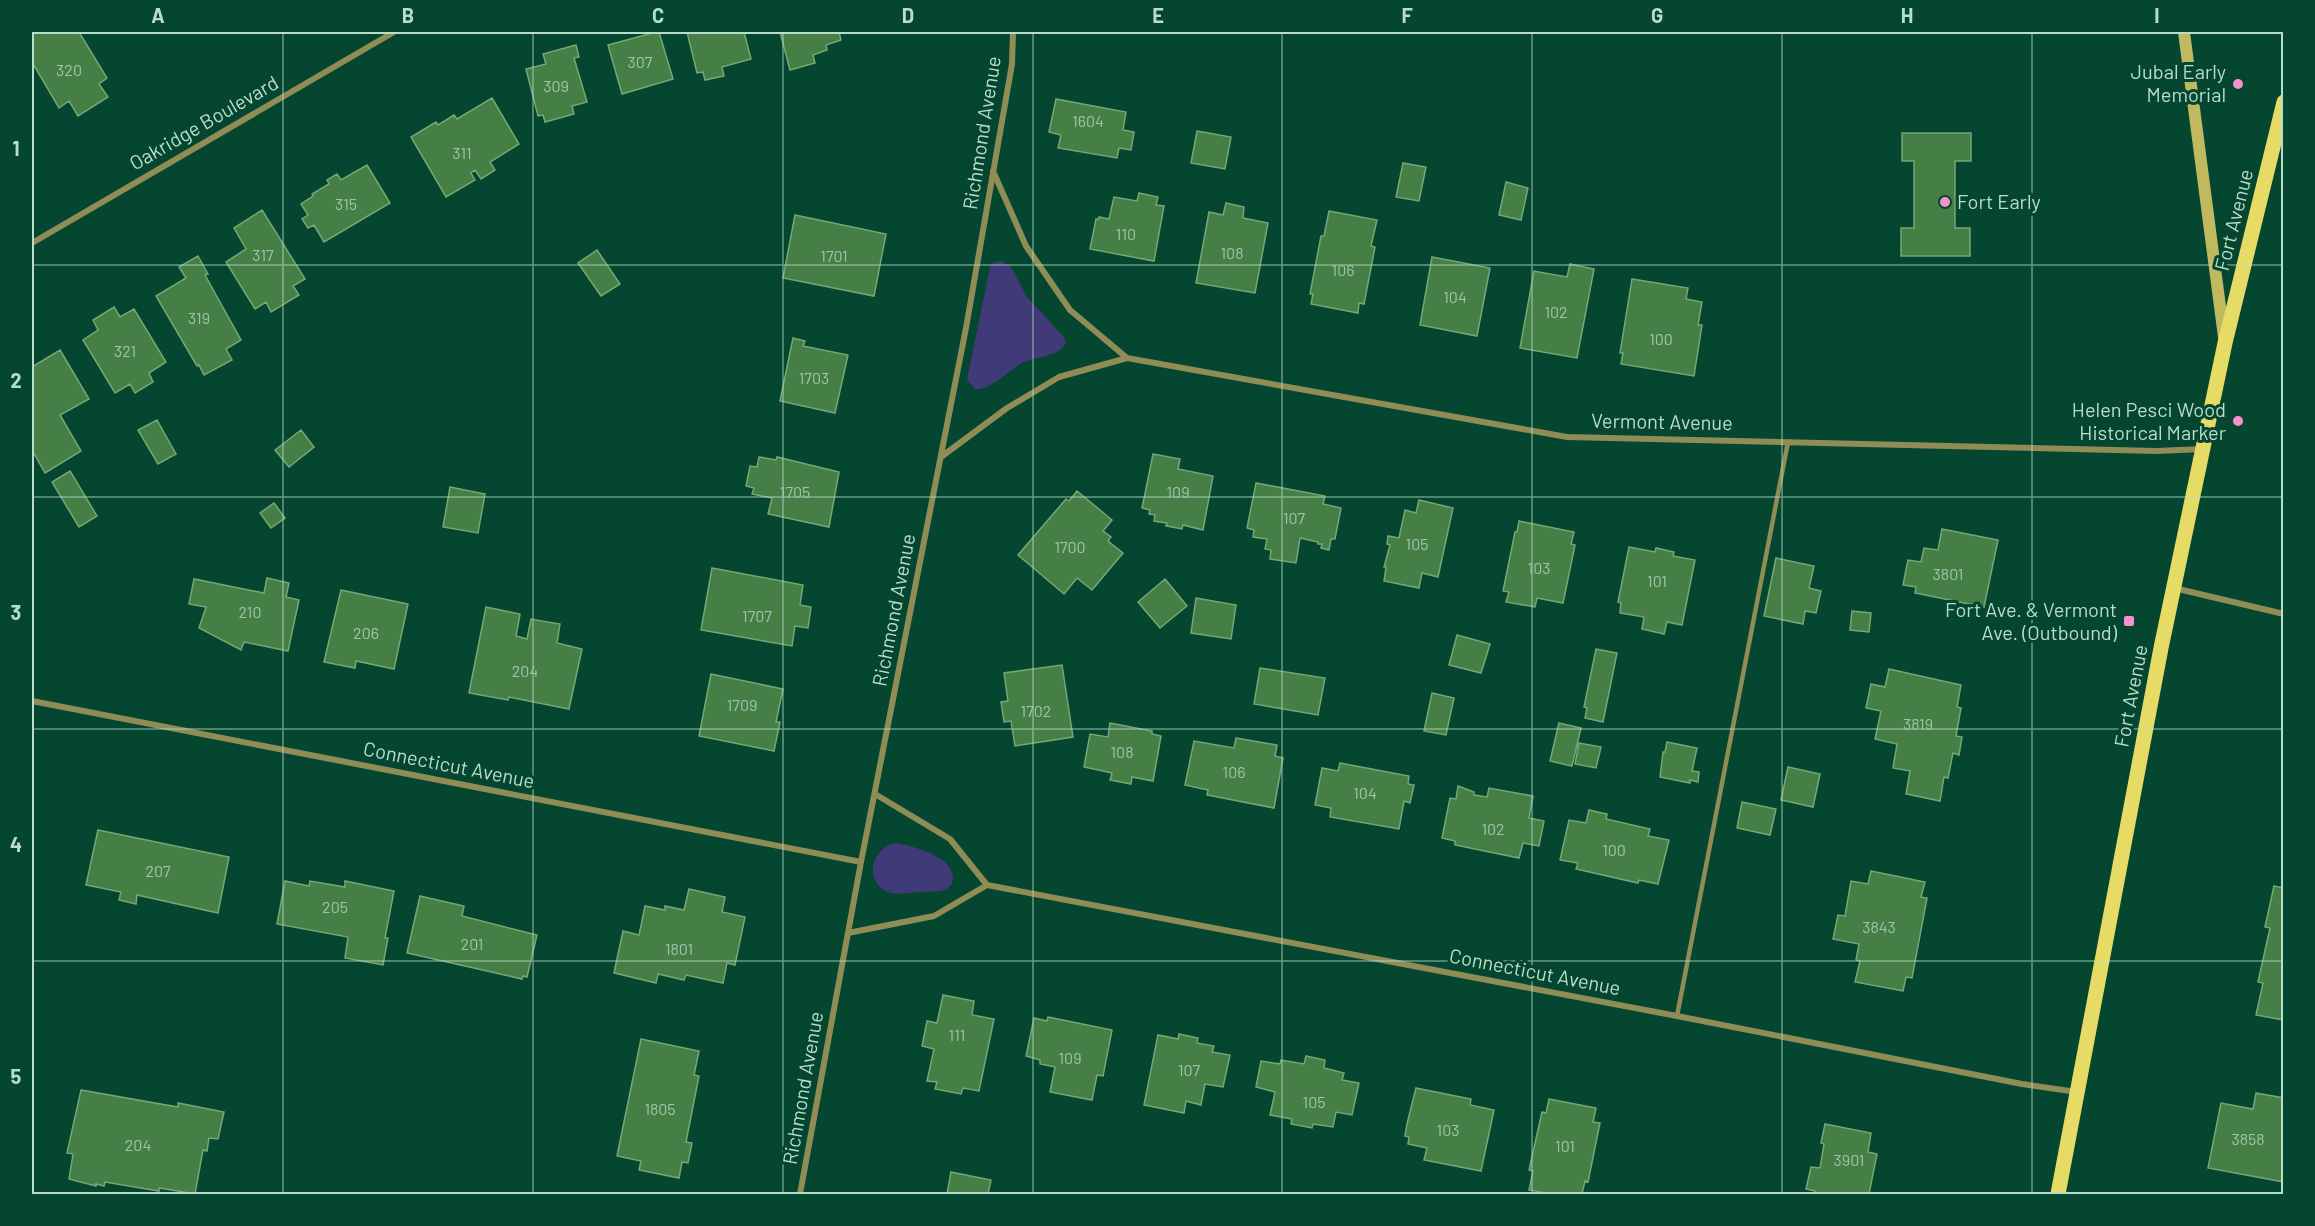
<svg xmlns="http://www.w3.org/2000/svg" width="2315" height="1226" font-family="Barlow,sans-serif">
  <style>
    .green { fill: #403b78 }
    .building { fill: #467f46; stroke: #76a775; stroke-width: 1.5 }
    .lines { fill: none; stroke-linecap: round; stroke-linejoin: round }
    .service { stroke: #908c55; stroke-width: 4.5 }
    .minor { stroke: #908c55; stroke-width: 6 }
    .secondary { stroke: #c1b95f; stroke-width: 12 }
    .primary { stroke: #e6db65; stroke-width: 15 }
    .grid { fill: none; stroke: #b9ddcc; stroke-width: 1.5; stroke-opacity: 0.55 }
    .poi-dot { fill: #f790ce; stroke: #054630; stroke-width: 2 }
    .labels { text-anchor: middle; stroke-width: 6; stroke-linejoin: round; paint-order: stroke }
    .number-label { font-size: 16px; fill: #9cc6aa }
    .poi-label { font-size: 20px; fill: #b9ddcc; stroke: #054630; text-anchor: end }
    .street-label { font-size: 20px; fill: #b9ddcc; stroke: #054630 }
    .neatline { fill: none; stroke: #b9ddcc; stroke-width: 2 }
    .grid-label { font-size: 20px; text-anchor: middle; font-weight: bold; fill: #b9ddcc }
  </style>
  <rect width="100%" height="100%" fill="#054630"/>
  <path class="green" d="M1001,261L1011,267L1027,297L1063,336L1066,343C1060,356 1036,357 1024,362C1009,369 992,390 975,389L967,380L990,267L994,262Z
    M895,843C910,845 929,851 942,860C952,867 959,882 946,889C939,893 930,891 923,892C913,892 900,895 891,893C864,886 869,849 895,843Z"/>
  <path class="building" d="M32,32H79L107,78L99,84L108,97L78,116L69,101L59,108L32,62Z
    M656,32H659L673,79L622,94L608,45Z
    M687,32H744L751,59L722,67L724,76L705,80L703,72L697,73Z
    M780,32H839L841,40L826,45L827,50L813,55L815,63L790,70Z
    M576,45L579,57L574,58L587,102L572,106L574,114L545,122L543,115L538,116L526,69L546,64L543,54Z
    M492,98L519,144L490,162L495,170L481,179L475,170L471,173L475,180L446,197L411,137L436,122L438,125L454,115L457,119Z
    M1056,99L1126,112L1123,130L1134,132L1131,150L1119,148L1117,158L1058,148L1061,135L1049,132Z
    M1197,131L1231,137L1225,169L1191,163Z
    M1902,133H1971V161H1955V228H1970V256H1901V228H1914V161H1902Z
    M1403,163L1426,167L1419,201L1396,197Z
    M367,165L390,203L324,242L314,225L308,228L302,219L308,215L301,204L313,196L312,194L329,184L327,180L337,174L341,180Z
    M1506,182L1528,188L1521,220L1499,215Z
    M1139,193L1158,197L1156,205L1164,206L1154,261L1090,249L1096,219H1099V217L1109,219L1114,197L1137,201Z
    M1226,203L1244,207L1243,218L1268,223L1255,293L1196,283L1209,212L1223,215Z
    M262,210L305,279L293,286L299,295L271,312L266,302L255,309L226,262L246,249L234,228Z
    M1329,211L1377,220L1371,246L1375,247L1364,304L1359,303L1358,313L1311,304L1313,294H1310L1321,236H1324Z
    M795,215L886,234L874,296L783,278Z
    M597,250L620,284L601,296L578,263Z
    M198,256L208,274L205,275L241,340L226,349L232,360L204,375L199,365L197,366L156,296L186,278L179,267Z
    M1432,257L1490,268L1477,336L1420,325Z
    M1570,264L1594,269L1577,358L1520,348L1534,271L1567,277Z
    M1632,279L1688,288L1686,299L1702,302L1698,325H1702L1694,376L1621,364L1623,353H1620Z
    M114,307L120,317L134,309L166,362L149,373L153,382L135,393L130,384L115,393L83,340L98,330L93,320Z
    M793,338L805,341L803,346L848,355L835,413L780,401Z
    M60,350L89,399L60,415L81,451L45,473L32,450V367Z
    M157,420L176,454L158,464L138,430Z
    M301,430L314,447L289,467L275,450Z
    M1153,454L1180,459L1178,469L1213,476L1203,530L1183,525L1182,529L1166,526L1167,523L1154,521L1155,515L1149,514L1150,510L1142,508Z
    M759,457L776,460L777,457L839,472L829,527L768,514L772,498L752,494L754,488L746,486L750,466L757,467Z
    M70,471L97,516L79,527L52,482Z
    M1256,483L1325,496L1323,504L1341,508L1335,539H1331L1329,550L1321,548L1322,544H1318V542L1300,538L1296,563L1270,559L1271,550L1265,549L1267,539L1253,537L1254,530L1247,528Z
    M450,487L485,494L478,533L443,527Z
    M1077,491L1112,520L1103,531L1111,537L1108,541L1123,553L1092,590L1077,578L1064,594L1018,555L1066,499L1069,501Z
    M1419,500L1453,508L1438,577L1422,573L1419,588L1384,581L1386,567H1384L1390,545L1387,544L1388,536L1399,538L1405,510L1416,513Z
    M274,503L285,518L271,528L260,513Z
    M1519,521L1574,532L1571,544L1575,545L1563,603L1537,598L1535,607L1506,602L1509,592L1503,591L1515,532H1517Z
    M1942,529L1998,540L1984,607L1915,593L1916,587L1903,585L1908,560L1921,562L1924,548L1938,550Z
    M1629,547L1655,552L1656,548L1674,552L1673,556L1695,560L1682,625L1667,622L1664,634L1642,629L1644,617L1620,613L1621,603L1618,602Z
    M1776,558L1814,566L1809,588L1821,591L1816,613L1805,611L1803,624L1764,616Z
    M712,568L803,585L800,605L811,607L808,628L795,626L792,646L701,630Z
    M267,578L289,583L286,597L299,600L288,651L244,642L241,650L199,628L206,607L189,604L194,579L264,593Z
    M1165,579L1187,606L1160,628L1138,602Z
    M341,590L408,604L394,669L356,661L355,668L324,662Z
    M1196,598L1236,605L1231,639L1191,633Z
    M486,607L520,614L516,636L527,639L531,619L560,624L557,643L582,649L569,709L509,697L508,700L469,693Z
    M1852,611L1871,613L1869,632L1850,630Z
    M1457,635L1490,644L1481,673L1449,665Z
    M1596,649L1617,653L1603,722L1585,718L1587,708L1584,707Z
    M1062,665L1073,737L1015,746L1011,721L1004,722L1001,702L1008,701L1004,673Z
    M1260,668L1325,678L1318,715L1254,704Z
    M1889,669L1961,685L1957,707L1961,708L1956,736L1962,737L1959,755L1953,753L1948,778L1944,777L1940,801L1906,794L1910,771L1893,768L1897,744L1875,739L1881,711L1866,708L1871,684L1885,687Z
    M711,674L783,689L776,722H780L774,751L699,736Z
    M1432,693L1454,698L1446,735L1424,731Z
    M1110,723L1152,731V734L1161,736L1153,781L1132,777L1131,784L1110,780L1112,773L1084,767L1090,734L1108,737Z
    M1559,723L1581,728L1572,766L1550,761Z
    M1236,738L1277,745L1275,756L1283,758L1274,808L1207,795L1208,790L1185,785L1194,741L1234,748Z
    M1667,742L1697,748L1692,771L1699,772L1698,782L1690,780V783L1660,777L1663,752H1665Z
    M1579,743L1601,747L1596,768L1575,764Z
    M1340,763L1409,776L1408,784L1414,785L1410,803L1404,801L1399,829L1330,817L1331,808L1315,805L1322,768L1338,771Z
    M1788,767L1820,774L1813,807L1781,800Z
    M1458,786L1474,792V795L1487,797L1489,788L1533,796L1529,818L1544,821L1539,846L1523,843L1519,858L1455,845V841L1442,838L1450,798L1456,799Z
    M1742,802L1776,809L1770,835L1737,828Z
    M1589,810L1607,814L1606,819L1650,829L1648,836L1669,840L1658,884L1639,880L1638,883L1576,869L1578,863L1560,860L1569,820L1586,823Z
    M98,830L229,857L218,913L137,895L136,904L119,900L121,892L86,885Z
    M1871,871L1925,882L1921,897L1927,898L1912,978L1906,977L1903,991L1855,982L1860,961L1856,960L1859,944L1833,939L1838,915L1845,916L1851,881L1868,884Z
    M285,881L309,886L310,881L345,887V881L394,891L385,938H388L383,965L345,958L348,937L277,924Z
    M2274,886L2284,888V1020L2256,1015L2263,983L2258,982L2270,928L2265,927Z
    M689,889L725,897L722,912L745,917L735,965L727,963L723,983L686,975L684,980L658,974L656,983L614,973L623,931L639,935L645,906L665,910V906L684,910Z
    M420,896L464,906L462,916L537,935L527,977L523,976L522,979L407,953Z
    M943,995L974,1001L972,1015L994,1019L979,1091L963,1088L961,1094L935,1089L937,1082L927,1081L934,1049L922,1046L927,1021L937,1023Z
    M1048,1017L1112,1030L1103,1076L1097,1075L1092,1100L1050,1092L1055,1067L1040,1064V1060L1026,1056L1034,1018L1047,1021Z
    M1179,1034L1198,1038L1197,1043L1214,1046L1212,1052L1230,1055L1223,1087L1205,1084L1201,1105L1186,1101L1184,1113L1144,1105L1158,1035L1178,1039Z
    M641,1039L699,1051L694,1075L699,1076L686,1142L692,1143L688,1163L682,1162L679,1178L639,1170L641,1161L617,1156Z
    M1306,1056L1325,1060L1324,1068L1344,1073L1342,1080L1359,1083L1352,1115L1336,1112L1333,1127L1313,1124L1312,1128L1291,1124L1292,1119L1270,1115L1275,1092L1256,1087L1261,1061L1280,1064L1281,1060L1304,1064Z
    M1416,1088L1471,1099L1470,1105L1494,1110L1481,1171L1424,1160L1427,1148L1408,1144L1409,1137L1405,1136L1407,1124Z
    M81,1090L178,1107V1103L224,1112L218,1139L209,1138L207,1151L203,1150L195,1194L159,1188V1191L105,1182L104,1186L96,1184V1186L69,1179L73,1154L67,1153Z
    M2256,1093L2284,1098V1182L2208,1168L2221,1103L2253,1109Z
    M1549,1099L1596,1108L1593,1122L1600,1123L1588,1182L1585,1181L1582,1194H1551L1529,1190L1533,1171L1529,1170L1542,1112L1546,1113Z
    M1825,1124L1871,1133L1868,1152L1877,1154L1869,1194H1814L1815,1191L1806,1189L1811,1167L1820,1168L1824,1144L1821,1143Z
    M951,1172L991,1180L988,1194H947Z"/>
  <g class="lines">
    <path class="service" d="M1677,1016L1788,442"/>
    <path class="minor" d="M993,171L1026,246L1070,310L1127,358
      M32,243L394,32
      M941,457L1007,408L1059,377L1127,358L1567,437L2156,451L2203,449
      M2174,588L2284,614
      M32,701L861,862
      M875,794L950,839L987,885
      M848,933L934,916L987,885L1677,1016L2022,1084L2077,1092
      M800,1194L861,862L966,328L1012,64L1013,32"/>
    <path class="secondary" d="M2184,32L2224,337"/>
    <path class="primary" d="M2058,1194L2161,648L2225,343L2284,102"/>
  </g>
  <path class="grid" d="M283,32V1194M533,32V1194M783,32V1194M1033,32V1194M1282,32V1194M1532,32V1194M1782,32V1194M2032,32V1194M32,265H2284M32,497H2284M32,729H2284M32,961H2284"/>
  <g class="poi-dot">
    <circle cx="2238" cy="84" r="6"/>
    <circle cx="1945" cy="202" r="6"/>
    <circle cx="2238" cy="421" r="6"/>
    <rect x="2123" y="615" width="12" height="12" rx="3"/>
  </g>
  <g class="labels">
    <g class="number-label">
      <text x="640" y="68">307</text>
      <text x="69" y="76">320</text>
      <text x="556" y="92">309</text>
      <text x="1088" y="127">1604</text>
      <text x="462" y="159">311</text>
      <text x="346" y="210">315</text>
      <text x="1126" y="240">110</text>
      <text x="1232" y="259">108</text>
      <text x="263" y="261">317</text>
      <text x="834" y="262">1701</text>
      <text x="1343" y="276">106</text>
      <text x="1455" y="303">104</text>
      <text x="1556" y="318">102</text>
      <text x="199" y="324">319</text>
      <text x="1661" y="345">100</text>
      <text x="125" y="357">321</text>
      <text x="814" y="384">1703</text>
      <text x="795" y="498">1705</text>
      <text x="1178" y="498">109</text>
      <text x="1294" y="524">107</text>
      <text x="1417" y="550">105</text>
      <text x="1070" y="553">1700</text>
      <text x="1539" y="574">103</text>
      <text x="1948" y="580">3801</text>
      <text x="1657" y="587">101</text>
      <text x="250" y="618">210</text>
      <text x="757" y="622">1707</text>
      <text x="366" y="639">206</text>
      <text x="525" y="677">204</text>
      <text x="742" y="711">1709</text>
      <text x="1036" y="717">1702</text>
      <text x="1918" y="730">3819</text>
      <text x="1122" y="758">108</text>
      <text x="1234" y="778">106</text>
      <text x="1365" y="799">104</text>
      <text x="1493" y="835">102</text>
      <text x="1614" y="856">100</text>
      <text x="158" y="877">207</text>
      <text x="335" y="913">205</text>
      <text x="1879" y="933">3843</text>
      <text x="472" y="950">201</text>
      <text x="679" y="955">1801</text>
      <text x="957" y="1041">111</text>
      <text x="1070" y="1064">109</text>
      <text x="1189" y="1076">107</text>
      <text x="1314" y="1108">105</text>
      <text x="660" y="1115">1805</text>
      <text x="1448" y="1136">103</text>
      <text x="2248" y="1145">3858</text>
      <text x="138" y="1151">204</text>
      <text x="1565" y="1152">101</text>
      <text x="1849" y="1166">3901</text>
    </g>
    <g class="poi-label">
      <text x="2226" y="79">Jubal Early<tspan x="2226" dy="23">Memorial</tspan></text>
      <text x="1957" y="209" text-anchor="start">Fort Early</text>
      <text x="2226" y="417">Helen Pesci Wood<tspan x="2226" dy="23">Historical Marker</tspan></text>
      <text x="2117" y="617">Fort Ave. &amp; Vermont<tspan x="2117" dy="23">Ave. (Outbound)</tspan></text>
    </g>
    <g class="street-label">
      <text transform="translate(204 123) rotate(-30)" y="7">Oakridge Boulevard</text>
      <text transform="translate(982 133) rotate(-81)" y="7">Richmond Avenue</text>
      <text transform="translate(2234 220) rotate(-76)" y="7">Fort Avenue</text>
      <text transform="translate(1662 422) rotate(1)" y="7">Vermont Avenue</text>
      <text transform="translate(894 610) rotate(-79)" y="7">Richmond Avenue</text>
      <text transform="translate(2131 696) rotate(-79)" y="7">Fort Avenue</text>
      <text transform="translate(449 765) rotate(11)" y="7">Connecticut Avenue</text>
      <text transform="translate(1535 972) rotate(11)" y="7">Connecticut Avenue</text>
      <text transform="translate(803 1088) rotate(-80)" y="7">Richmond Avenue</text>
    </g>
  </g>
  <rect width="2315" height="1226" fill="none" stroke="#054630" stroke-width="66"/>
  <rect x="33" y="33" width="2249" height="1160" class="neatline"/>
  <g class="grid-label">
    <text x="158" y="23">A</text>
    <text x="408" y="23">B</text>
    <text x="658" y="23">C</text>
    <text x="908" y="23">D</text>
    <text x="1158" y="23">E</text>
    <text x="1407" y="23">F</text>
    <text x="1657" y="23">G</text>
    <text x="1907" y="23">H</text>
    <text x="2157" y="23">I</text>
    <text x="16" y="156">1</text>
    <text x="16" y="388">2</text>
    <text x="16" y="620">3</text>
    <text x="16" y="852">4</text>
    <text x="16" y="1084">5</text>
  </g>
</svg>
